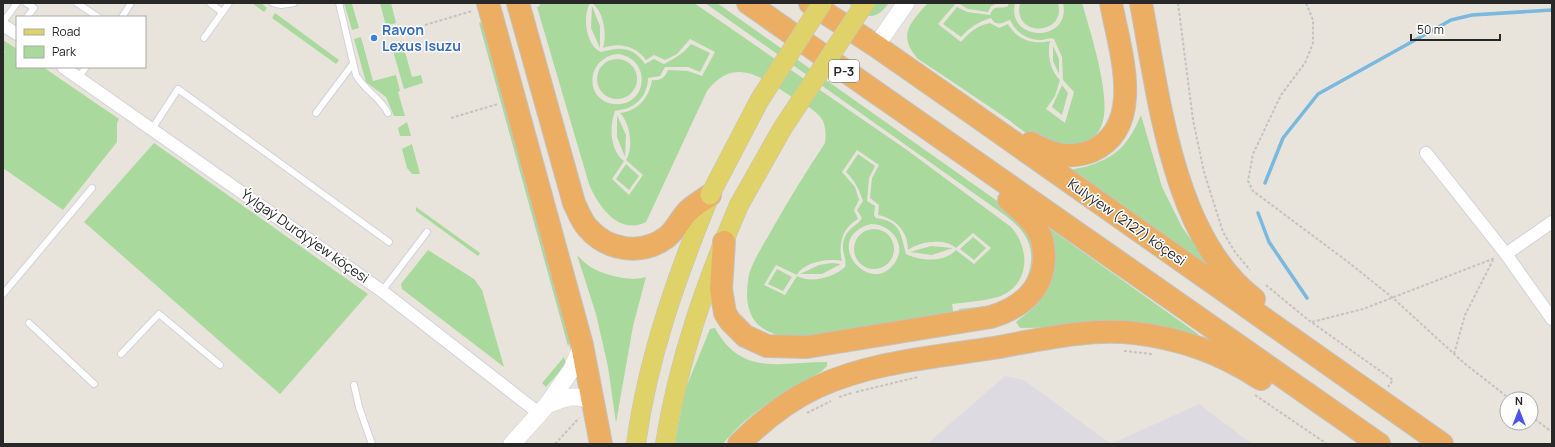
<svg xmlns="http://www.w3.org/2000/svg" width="1555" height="447" font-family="Manrope,sans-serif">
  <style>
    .industrial { fill: #dddbe1 }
    .green { fill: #aad99d; fill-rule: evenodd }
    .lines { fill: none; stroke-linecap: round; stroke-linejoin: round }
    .stream { stroke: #79b8df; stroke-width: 3.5 }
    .lane-casing { stroke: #d0d1df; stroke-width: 8 }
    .street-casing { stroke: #d0d1df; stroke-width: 14 }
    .secondary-casing { stroke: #d0d1df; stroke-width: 18 }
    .primary-casing { stroke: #c3c3c3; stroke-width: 20 }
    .highway-casing { stroke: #c3c3c3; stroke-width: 24 }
    .path { stroke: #c3c3c3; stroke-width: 2; stroke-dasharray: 3 2; stroke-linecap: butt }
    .lane { stroke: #fff; stroke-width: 6 }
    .street { stroke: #fff; stroke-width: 12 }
    .secondary { stroke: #fff; stroke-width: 17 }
    .primary { stroke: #dfd269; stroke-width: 19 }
    .highway { stroke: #ebae63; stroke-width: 22 }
    .primary-bridge-casing { stroke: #c3c3c3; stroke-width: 20; stroke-linecap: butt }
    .primary-bridge { stroke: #dfd269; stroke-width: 19 }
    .shop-dot { fill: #3f7fe0; stroke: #fff; stroke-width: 1.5 }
    .labels { text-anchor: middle; stroke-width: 3; stroke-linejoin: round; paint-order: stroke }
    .shield { fill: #fff; stroke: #686868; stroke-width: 1 }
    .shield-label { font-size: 13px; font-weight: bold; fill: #282828 }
    .shop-label { font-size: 14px; font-weight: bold; fill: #366cbe; stroke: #fff; text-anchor: start }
    .street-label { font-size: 14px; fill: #282828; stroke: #fff }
  </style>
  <rect width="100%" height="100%" fill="#e8e4db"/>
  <path class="industrial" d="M1005,376L1024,380L1111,444L1199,404L1252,444H927Z"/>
  <path class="green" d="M252,3H261L267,8L264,12Z
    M344,3H355L352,4L359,28L352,30Z
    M380,3H391L396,23L386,26Z
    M539,3H590C582,16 586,46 601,52C620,47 632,46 645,64L654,59L664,64C675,58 683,54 691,44L710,53L700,72L688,67H665L660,76L648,78C648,92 639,105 625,109C621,110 618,110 615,111C609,126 610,151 624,161L612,179L629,195L643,175L626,160C634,148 630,123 620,113C638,111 649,98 652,80C660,81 665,78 668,70L688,71L702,76L715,52L690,39L677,54L665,60L654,55L646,60C636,46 619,42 603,48C607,34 604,12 592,3H694L907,150L1011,227C1031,249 1030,286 998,297C984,301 967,302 952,304L954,317L807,340C776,337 748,332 747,295C747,288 748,278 750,271C755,258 763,245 770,233C787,202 806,172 825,143C826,136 826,128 823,121C817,110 802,103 792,97C762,78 735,55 707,91L646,222C619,236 598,206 589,184L537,7L540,6ZM618,54C653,59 647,107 615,104C583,101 586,57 618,54ZM857,150L879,165L872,178L870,198L879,205L878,215C896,219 908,231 908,250C920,241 945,238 956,248L973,233L991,248L974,264L956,250C944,263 920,261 906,254C901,235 901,221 876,218L874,215L875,206L867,201L869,178L875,166L858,154L846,172C855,181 859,189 863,201L857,210L862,218C857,227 846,227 843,244C842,252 847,260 845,267C834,277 812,284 797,276L785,295L764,285L776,265L797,275C804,262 828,258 842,261C838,244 842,228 858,219L854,210L859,200L855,187L842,172ZM871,224C889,224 907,242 896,261C871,301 819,238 871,224Z
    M705,3H717L1010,210L1025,224L1037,257L1021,296L960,316L959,309C975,307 992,307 1007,299C1026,290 1036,264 1029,244C1025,232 1015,223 1006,216Z
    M847,3H889C884,9 879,16 870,16Z
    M928,3H956L938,24L961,42C970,32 976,26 990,23L999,28L1008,24C1017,40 1033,45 1050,41C1047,54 1050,71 1060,80L1055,96L1046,109L1065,123L1074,92L1063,80L1062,57L1054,39C1049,37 1046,40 1041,40C1026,40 1016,32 1010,20C1003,22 997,28 991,18C978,22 970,27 961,37L943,24L957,7L967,12L990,15C994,3 1001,10 1008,6L1009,3H1015C1006,43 1072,43 1063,3H1082C1090,31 1112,98 1102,124C1093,151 1060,147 1039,140C1028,136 1016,125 1006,118C977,98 948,79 918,59C897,35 910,23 928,3Z
    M958,3H998L991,6L988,12L968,9Z
    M1020,3H1058C1067,36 1012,38 1020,3Z
    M592,6L600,26V48L591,28Z
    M275,13L339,60L336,64L272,18Z
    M487,21L572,337L568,346L479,23Z
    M361,37L373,81L396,75L400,91L398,92L405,116H394L386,97L366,82L354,39Z
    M3,40L17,49V67H43L119,119L117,123V142L63,210L3,168V55L5,51H3Z
    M402,41L412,77L421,75L423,83L404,89L391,44Z
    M1053,46L1059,59V74L1053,61Z
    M597 79a20 20 0 1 1 40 0a20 20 0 1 1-40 0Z
    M1062,85L1068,93L1062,115L1052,107Z
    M617,115L626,135L625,157L617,137Z
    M1141,115L1162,187L1182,227L1206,261V264L1070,171C1077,167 1084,168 1091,165C1119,156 1130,141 1141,115Z
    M407,122L411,136H400L398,128Z
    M154,143L368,294L280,394L84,222Z
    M412,144L420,174H412L407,168L402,149Z
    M626,164L639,176L629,190L616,179Z
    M416,207L480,253L478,256L416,211Z
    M1049,228L1198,334V336L1082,327L1020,328L1016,322C1024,315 1035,308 1041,299C1057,277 1052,254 1049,228Z
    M854 249a20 20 0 1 1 40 0a20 20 0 1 1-40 0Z
    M973,237L986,248L974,260L960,249Z
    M931,246L953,248L932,255L910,252Z
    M428,250L474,279L482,290L504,367L402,289L401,284Z
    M577,255C581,259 585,263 589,266C603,275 630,282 646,277L633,326L616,423L608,367L596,314Z
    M832,263L841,264L822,274H800L819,265Z
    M777,269L792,277L783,291L768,284Z
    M715,328C742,377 780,362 827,362V366L822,371C786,391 748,412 723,444H675L685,390L710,329Z
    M564,357L566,364L546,387L542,383Z"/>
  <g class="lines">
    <path class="stream" d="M1265,183L1283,138L1318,94L1451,20L1472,15L1552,10
      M1258,213L1269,242L1307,298"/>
    <defs>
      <path id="lane" d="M26,3L34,8L27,17
        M77,3L98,17
        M210,3L222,12
        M273,3L281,5L294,3
        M339,3L356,75C365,91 379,96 388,113
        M122,17L131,3
        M3,22L17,3
        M204,38L229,3
        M78,78L86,67
        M316,113L352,65
        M152,129L178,89L389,242
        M382,291L427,232
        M3,294L92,188
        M29,323L94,384
        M121,354L159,314L220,365
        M354,385L359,407L372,444"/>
      <path id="street" d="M3,25L17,34
        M63,67L382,291L540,414
        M1426,153L1506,254L1552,319
        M1506,254L1552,222"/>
      <path id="secondary" d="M876,46L906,3
        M547,405C567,397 573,393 594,402
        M512,444L547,405L572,369L582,345"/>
      <path id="primary" d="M636,444C648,356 677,276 710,195
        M665,444C678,361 706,282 739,205"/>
      <path id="highway" d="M488,3L582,345L601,444
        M518,3L574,203C578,211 581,220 587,227C607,251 642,256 667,237C676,230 680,219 688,211C694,205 703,200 710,195
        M748,3L1379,444
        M810,3L876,46L962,106L1442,444
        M1141,3C1159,97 1173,238 1254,299
        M1031,143C1050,154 1070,160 1092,151C1147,126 1119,48 1111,3
        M724,242L721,289L725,313L730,321L745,336L767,346L807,347L991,317C1020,308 1043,291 1044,258C1044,249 1043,239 1038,231C1031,218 1019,209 1009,200
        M739,444C762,421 787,401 817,387C871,362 934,357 993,348C1039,340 1087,328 1134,333C1180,338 1223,354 1261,379"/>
    </defs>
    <use href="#lane" class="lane-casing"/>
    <use href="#street" class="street-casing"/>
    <use href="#secondary" class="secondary-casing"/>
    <use href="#primary" class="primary-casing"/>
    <use href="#highway" class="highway-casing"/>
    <path class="path" d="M1178,3L1193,120L1204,172L1223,232L1235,252L1250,270
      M1306,3L1313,20V43L1305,63L1281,95L1253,154L1248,181L1253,191L1348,262L1393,298L1464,363L1510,399
      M425,25L472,11
      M451,118L498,104
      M1266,285L1307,319L1393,380L1388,387
      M1312,322L1363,309L1495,258
      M1124,351L1152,354
      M1454,354L1465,315L1493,260
      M856,392L918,377
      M1255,395L1327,444
      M839,397L852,393
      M807,413L831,401
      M1531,416L1552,432
      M555,444L579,418"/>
    <use href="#lane" class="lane"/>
    <use href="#street" class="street"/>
    <use href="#secondary" class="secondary"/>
    <use href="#primary" class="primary"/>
    <use href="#highway" class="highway"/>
    <defs>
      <path id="primary-bridge" d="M710,195L759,101L822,3
        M739,205L782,129L865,3"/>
    </defs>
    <use href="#primary-bridge" class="primary-bridge-casing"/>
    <use href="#primary-bridge" class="primary-bridge"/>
  </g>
  <circle class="shop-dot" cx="374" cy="38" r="4"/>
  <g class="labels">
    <rect class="shield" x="829" y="60" width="30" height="22" rx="3"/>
    <g class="shield-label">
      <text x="844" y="76">P-3</text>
    </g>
    <g class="shop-label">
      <text x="382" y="35">Ravon<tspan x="382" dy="16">Lexus Isuzu</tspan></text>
    </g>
    <g class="street-label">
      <text transform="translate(1127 222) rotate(35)" y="5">Kulyýew (2127) köçesi</text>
      <text transform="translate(305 236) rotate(35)" y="5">Ýylgaý Durdyýew köçesi</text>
    </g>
  </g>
  <rect width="1555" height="447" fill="none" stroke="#282828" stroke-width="8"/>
  <rect x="16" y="16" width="130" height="52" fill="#ffffff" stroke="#a9a9a9"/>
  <rect x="24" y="29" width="20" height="6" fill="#dfd269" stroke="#a9a9a9"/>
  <text x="52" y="36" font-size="12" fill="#282828">Road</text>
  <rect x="24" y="46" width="20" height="12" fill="#aad99d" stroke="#a9a9a9"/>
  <text x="52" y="56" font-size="12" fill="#282828">Park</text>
  <g transform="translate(1519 411)"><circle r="19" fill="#ffffff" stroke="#a9a9a9"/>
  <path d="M0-3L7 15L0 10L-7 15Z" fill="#4c56e4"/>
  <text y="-6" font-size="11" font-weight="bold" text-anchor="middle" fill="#282828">N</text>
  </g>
  <path d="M1411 34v6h89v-6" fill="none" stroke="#282828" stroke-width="2"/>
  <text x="1417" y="34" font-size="12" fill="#282828" stroke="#ffffff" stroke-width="3" paint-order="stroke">50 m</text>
</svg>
